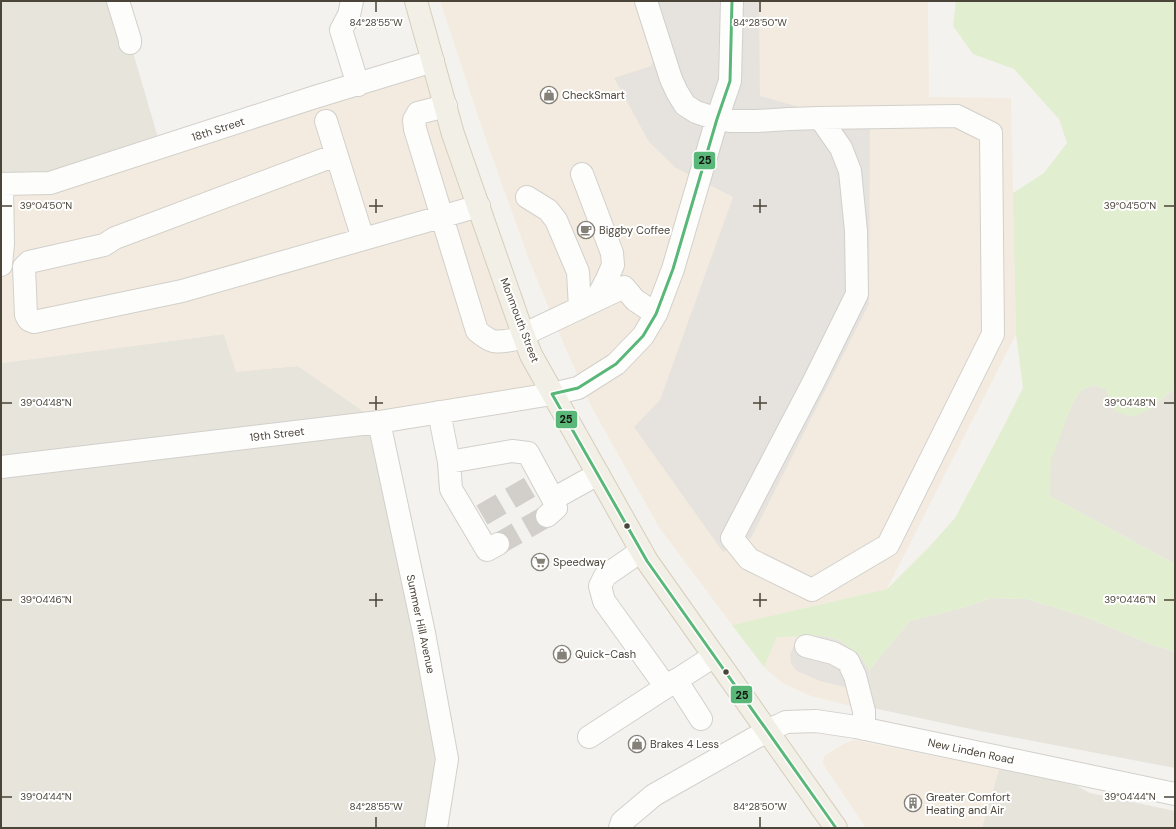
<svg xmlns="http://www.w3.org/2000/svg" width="1176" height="829" font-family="'DM Sans',sans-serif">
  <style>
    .residential { fill: #e7e4dc }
    .commercial { fill: #f3ebdf }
    .green { fill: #e1eecf }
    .parking { fill: #e6e3df }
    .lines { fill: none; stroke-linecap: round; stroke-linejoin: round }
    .minor-tunnel { stroke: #d2cfca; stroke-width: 22; stroke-dasharray: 22 11; stroke-linecap: butt }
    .minor-casing { stroke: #d2d0cb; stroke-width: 24 }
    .major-casing { stroke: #d6cebb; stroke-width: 24 }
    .minor { stroke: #fdfdfc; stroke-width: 22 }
    .major { stroke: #f2efe6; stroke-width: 22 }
    .bus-1-casing { stroke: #fff; stroke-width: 6 }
    .bus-1 { stroke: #59b777; stroke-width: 3 }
    .ticks { fill: none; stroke: #4b4439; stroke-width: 1.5 }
    .bus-dot { fill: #4b4439; stroke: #fff; stroke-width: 1.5 }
    .labels { text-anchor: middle; stroke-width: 4; stroke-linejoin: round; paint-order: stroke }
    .poi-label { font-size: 11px; fill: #4b4439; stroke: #fff; text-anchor: start }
    .street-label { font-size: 11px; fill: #4b4439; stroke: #fff }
    .ticks-label { font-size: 10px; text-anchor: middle; fill: #4b4439; stroke: #fff; stroke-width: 4; stroke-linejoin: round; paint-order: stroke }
    .line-badge { stroke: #fff; stroke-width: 1.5 }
    .pale-badge-label { font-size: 11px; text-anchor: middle; font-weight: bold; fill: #111 }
  </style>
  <rect width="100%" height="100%" fill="#f4f2ee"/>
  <path class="residential" d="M1,1H118L161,148L1,184Z
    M224,334L236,371L298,366L379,422L447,759L436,828H1V363Z
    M1094,385L1106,389L1115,411L1149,410L1175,388V564L1050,496V460L1072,404L1081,390Z
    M991,598L1027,599L1085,617L1153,645L1175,652V768L980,731L873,708L869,670L910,621L962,608Z
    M999,769L1038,776L1077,786L1090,793L1175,811V828H984L982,827Z"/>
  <path class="commercial" d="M440,1H928L929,97L1011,98L1016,334L887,589L732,625L659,527L592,408L562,340L528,257L484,134Z
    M433,61L552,394L379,422L298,366L236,372L224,334L1,363V184L50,183Z
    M823,636L869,670L873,708L851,706L811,696L782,683L764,667L777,637Z
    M854,740L999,769L982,826L984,828H866L823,764L824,756L845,743Z"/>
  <path class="green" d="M956,1H1175V388L1149,410L1132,417L1115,411L1105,389L1094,385L1081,390L1072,404L1051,460L1050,496L1175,564V652L1153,645L1085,617L1027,599L991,598L962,608L910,621L869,670L858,653L838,640L823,636L777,637L764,667L732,625L887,589L931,545L955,518L1005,424L1023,388L1016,334L1013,193L1044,173L1067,143L1059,119L1014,69L973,54L953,26Z"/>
  <path class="parking" d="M646,1H759L760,96L870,127L869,304L751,538L723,552L634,427L660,400L733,197L676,168L649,142L614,78L651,66L660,44Z
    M823,636L838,640L858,653L869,670L871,688H849L820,681L797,671L791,664L790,654L798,637Z"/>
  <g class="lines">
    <path class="minor-tunnel" d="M482,515L530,487
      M498,544L547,516"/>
    <defs>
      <path id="minor" d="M118,1L130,40V43
        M352,1L349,15L341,30L358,85
        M646,1L671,79L677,92L685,105L696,112L717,119L730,121H757L789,119L820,118L841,148L850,171L856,231L857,294L813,383L732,538L749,559L812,590L888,545L993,334L991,133L957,116L820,118
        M446,106L418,113L414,120L415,129L477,331C492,343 494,343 512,340L624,287L635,300L656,314
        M326,121L363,239
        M336,155L115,238L104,245L29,262L24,267L26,315L29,320L34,322L182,291L479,206
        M582,174L612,253L613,265L607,279L596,300
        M1,184L50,183L315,97L433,61
        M527,197L548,210L556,220L578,272L580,308
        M1,265L3,244L2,184
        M439,412L449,462L451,489L487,550L498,544
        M379,422L424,633L447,759L436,828
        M449,462L512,451L528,453L553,499L556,508L547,516
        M1,467L379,422L552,394L578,388L616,364L643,336L656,314L673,269L717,119L730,81L732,1
        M553,499L598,474
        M806,646L833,653L848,661L855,676L864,711V729
        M676,680L701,719
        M666,687L714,656
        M589,737L666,687L604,601L600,586L605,576L641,551
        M620,828L622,822L654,795L767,731L786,722L816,721L856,727L1175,794"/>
      <path id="major" d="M416,1L453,134L523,334L531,355L647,561L836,828"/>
    </defs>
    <use href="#minor" class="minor-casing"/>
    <use href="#major" class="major-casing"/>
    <use href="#minor" class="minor"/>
    <use href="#major" class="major"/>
    <defs>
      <path id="bus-1" d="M732,1L730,81L717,119L673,269L656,314L643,336L616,364L578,388L552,394L647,561L836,828"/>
    </defs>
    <use href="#bus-1" class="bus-1-casing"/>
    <use href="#bus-1" class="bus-1"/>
  </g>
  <path class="ticks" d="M376,2V12M760,2V12M376,199V213M760,199V213M2,206H12M369,206H383M753,206H767M1164,206H1174M376,396V410M760,396V410M2,403H12M369,403H383M753,403H767M1164,403H1174M376,593V607M760,593V607M2,600H12M369,600H383M753,600H767M1164,600H1174M2,797H12M1164,797H1174M376,817V827M760,817V827"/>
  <defs>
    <symbol id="shop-ring" viewBox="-11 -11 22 22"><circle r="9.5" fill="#fff" stroke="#868178" stroke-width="1.5"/><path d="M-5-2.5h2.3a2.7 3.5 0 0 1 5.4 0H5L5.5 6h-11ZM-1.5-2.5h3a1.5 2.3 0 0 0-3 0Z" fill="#868178"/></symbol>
    <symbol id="cafe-ring" viewBox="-11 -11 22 22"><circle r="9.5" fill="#fff" stroke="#868178" stroke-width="1.5"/><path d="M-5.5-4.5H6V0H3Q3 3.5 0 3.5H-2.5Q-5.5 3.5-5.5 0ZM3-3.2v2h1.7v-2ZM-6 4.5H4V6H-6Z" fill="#868178"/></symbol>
    <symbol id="supermarket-ring" viewBox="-11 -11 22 22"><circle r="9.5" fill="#fff" stroke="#868178" stroke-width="1.5"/><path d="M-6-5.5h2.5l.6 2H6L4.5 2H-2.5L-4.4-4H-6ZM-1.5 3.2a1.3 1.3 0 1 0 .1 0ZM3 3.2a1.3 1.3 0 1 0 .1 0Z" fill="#868178"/></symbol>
    <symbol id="building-ring" viewBox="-11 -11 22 22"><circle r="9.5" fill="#fff" stroke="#868178" stroke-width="1.5"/><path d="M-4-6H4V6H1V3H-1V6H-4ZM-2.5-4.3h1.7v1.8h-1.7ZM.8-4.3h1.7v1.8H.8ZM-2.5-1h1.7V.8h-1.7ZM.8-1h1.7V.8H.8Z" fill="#868178"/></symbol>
  </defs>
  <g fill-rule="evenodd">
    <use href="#shop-ring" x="539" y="85" width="20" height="20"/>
    <use href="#cafe-ring" x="576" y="220" width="20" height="20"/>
    <use href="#supermarket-ring" x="530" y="552" width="20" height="20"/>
    <use href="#shop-ring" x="552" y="644" width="20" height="20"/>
    <use href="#shop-ring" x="627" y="734" width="20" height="20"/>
    <use href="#building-ring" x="903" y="793" width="20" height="20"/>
  </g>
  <g class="bus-dot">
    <circle cx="627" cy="526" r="3.5"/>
    <circle cx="726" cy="672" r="3.5"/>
  </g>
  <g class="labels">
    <g class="poi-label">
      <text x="562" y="99">CheckSmart</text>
      <text x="599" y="234">Biggby Coffee</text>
      <text x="553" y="566">Speedway</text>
      <text x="575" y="658">Quick-Cash</text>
      <text x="650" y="748">Brakes 4 Less</text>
      <text x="926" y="801">Greater Comfort<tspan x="926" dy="13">Heating and Air</tspan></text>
    </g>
    <g class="street-label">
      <text transform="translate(218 129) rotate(-18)" y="4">18th Street</text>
      <text transform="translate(520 320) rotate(69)" y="4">Monmouth Street</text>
      <text transform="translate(277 434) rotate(-7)" y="4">19th Street</text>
      <text transform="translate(421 624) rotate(78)" y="4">Summer Hill Avenue</text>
      <text transform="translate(971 751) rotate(12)" y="4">New Linden Road</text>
    </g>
  </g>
  <g class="ticks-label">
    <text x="376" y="26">84°28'55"W</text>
    <text x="760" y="26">84°28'50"W</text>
    <text x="46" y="209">39°04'50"N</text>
    <text x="1130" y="209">39°04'50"N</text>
    <text x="46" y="406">39°04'48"N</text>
    <text x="1130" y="406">39°04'48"N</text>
    <text x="46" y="603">39°04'46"N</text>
    <text x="1130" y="603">39°04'46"N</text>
    <text x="46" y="800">39°04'44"N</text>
    <text x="1130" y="800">39°04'44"N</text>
    <text x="376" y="810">84°28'55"W</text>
    <text x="760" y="810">84°28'50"W</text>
  </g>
  <g class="line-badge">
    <rect x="693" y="151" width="23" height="19" rx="4" fill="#59b777"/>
    <rect x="555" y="410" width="23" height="19" rx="4" fill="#59b777"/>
    <rect x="730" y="685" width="23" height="19" rx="4" fill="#59b777"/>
  </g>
  <g class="pale-badge-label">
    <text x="705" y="164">25</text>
    <text x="566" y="423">25</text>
    <text x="742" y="699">25</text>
  </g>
  <rect width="1176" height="829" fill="none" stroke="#4b4439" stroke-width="4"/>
</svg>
